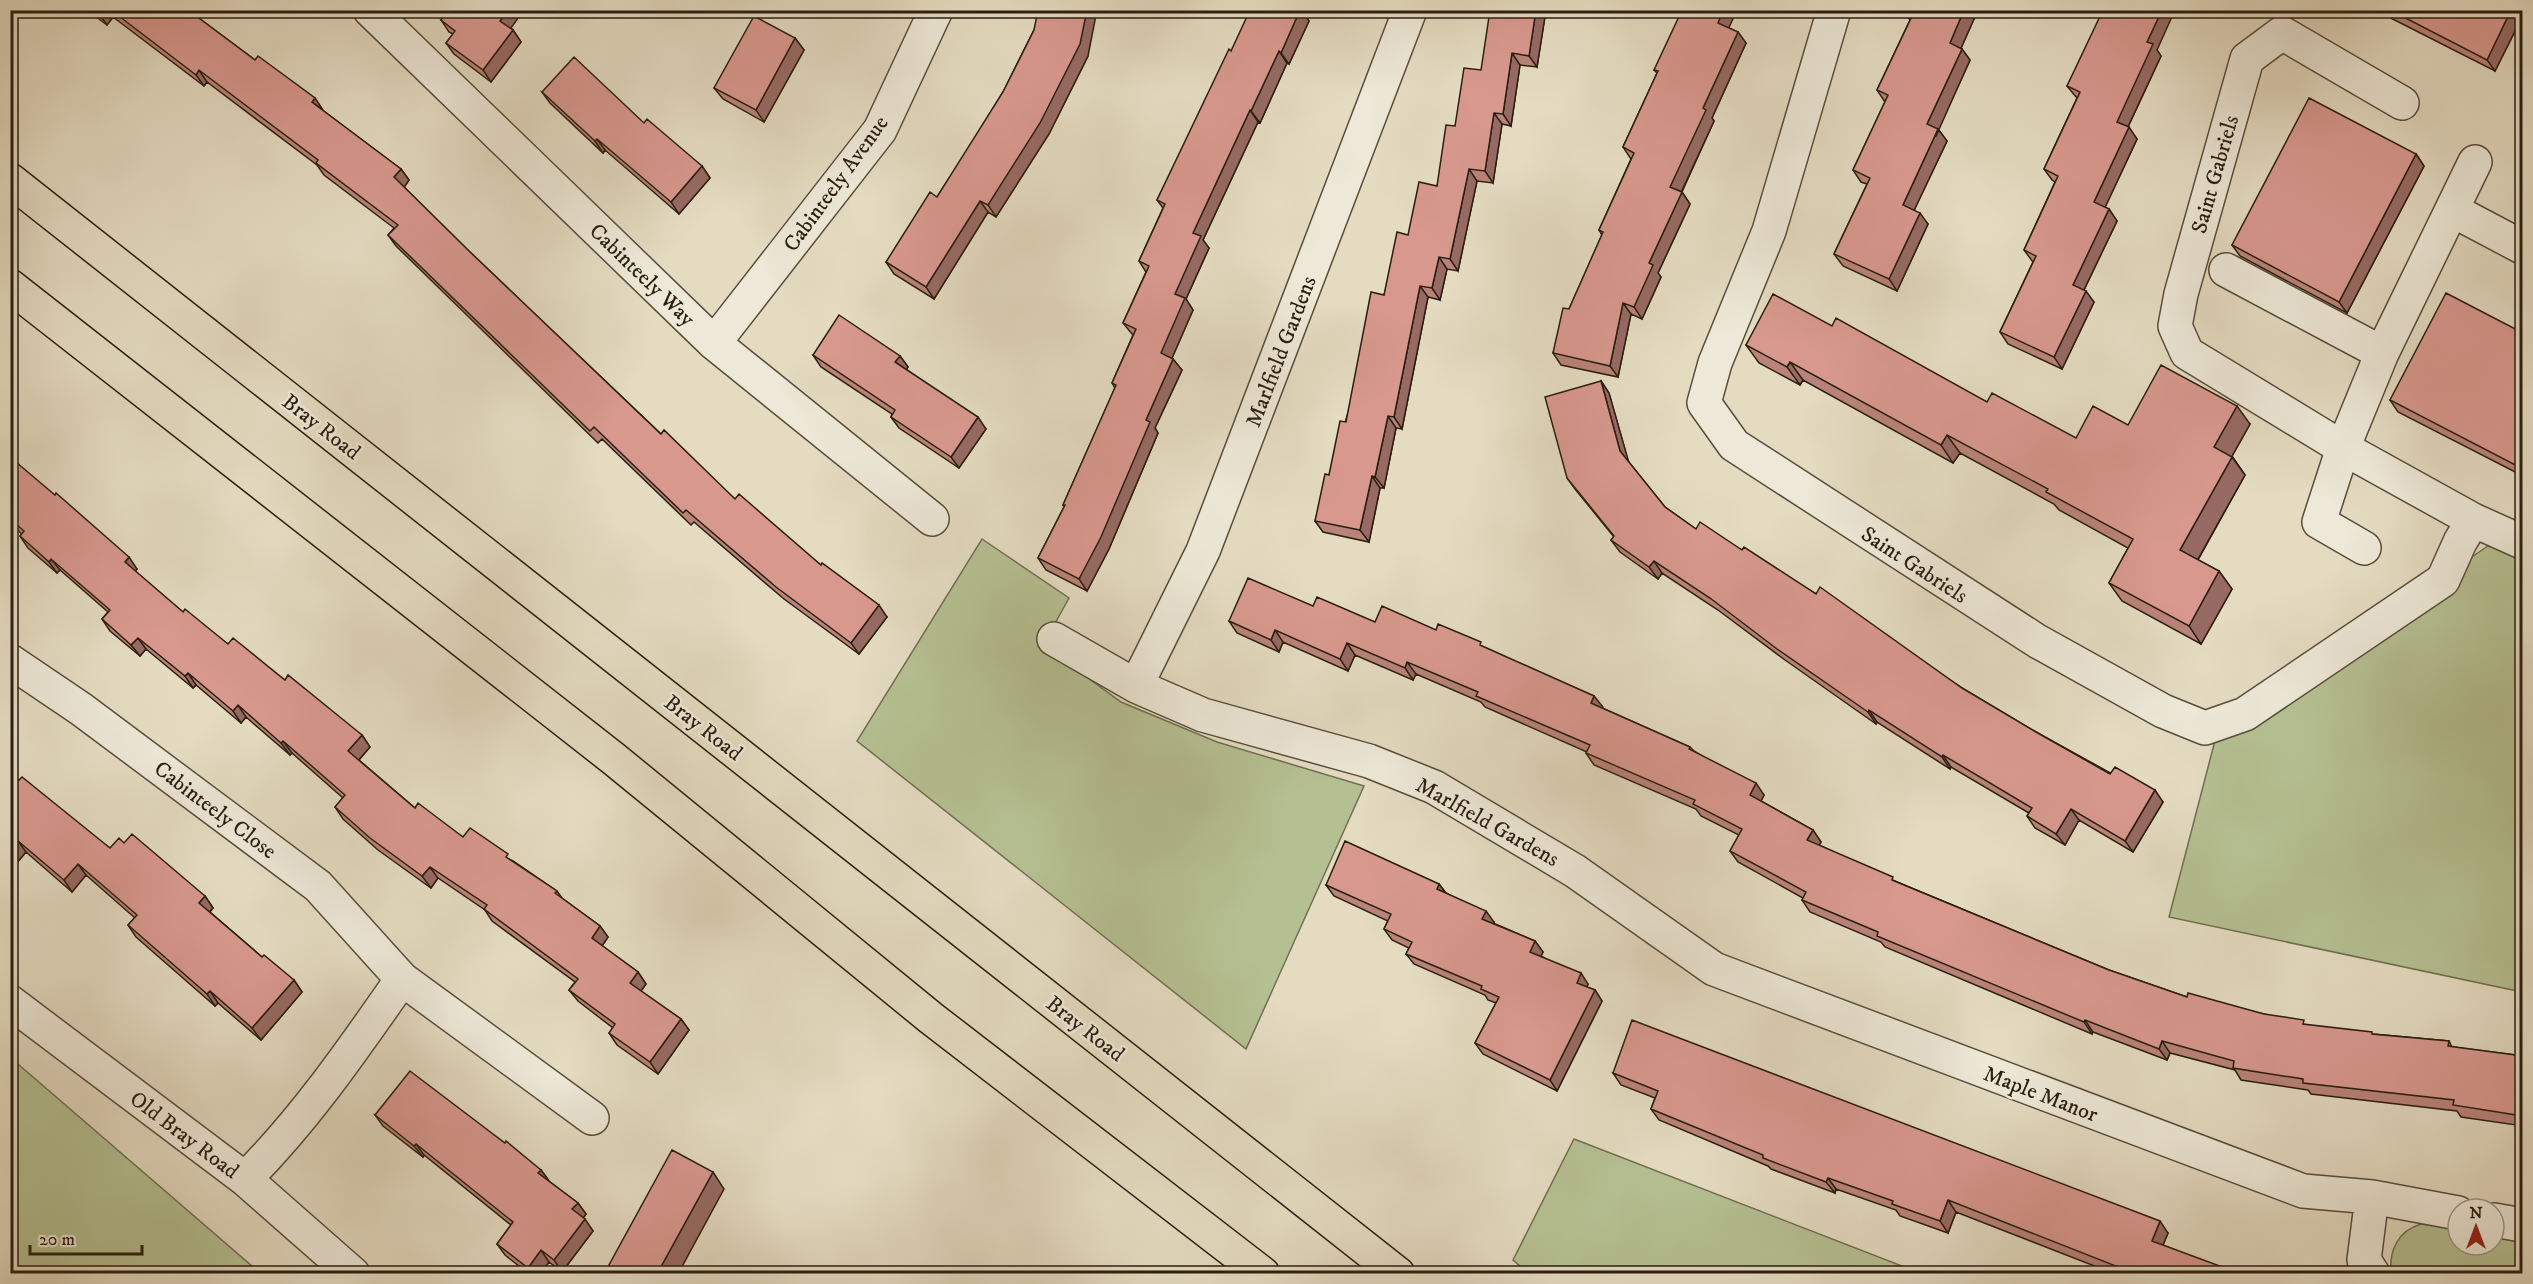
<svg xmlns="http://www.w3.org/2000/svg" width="2533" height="1284" font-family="'IM FELL DW Pica',serif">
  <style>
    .green { fill: #b5c092; stroke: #706f51; stroke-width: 1.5 }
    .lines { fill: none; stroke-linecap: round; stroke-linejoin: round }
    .minor-casing { stroke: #584d3c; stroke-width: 36 }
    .highway-casing { stroke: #2a1e10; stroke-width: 36 }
    .minor { stroke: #ede8d7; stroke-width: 33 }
    .highway { stroke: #e4dbc1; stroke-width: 33 }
    .wall { fill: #ba837a; stroke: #2a1e10; stroke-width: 1.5 }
    .shaded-wall { fill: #976a63; stroke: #2a1e10; stroke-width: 1.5 }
    .building { fill: #d8988e; stroke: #2a1e10; stroke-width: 1.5 }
    .labels { text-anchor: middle; stroke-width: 5; stroke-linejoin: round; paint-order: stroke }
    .street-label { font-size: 22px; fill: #2a1e10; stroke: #ede8d7 }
  </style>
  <rect width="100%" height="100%" fill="#e4dbc1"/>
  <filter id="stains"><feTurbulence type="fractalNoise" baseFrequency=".00333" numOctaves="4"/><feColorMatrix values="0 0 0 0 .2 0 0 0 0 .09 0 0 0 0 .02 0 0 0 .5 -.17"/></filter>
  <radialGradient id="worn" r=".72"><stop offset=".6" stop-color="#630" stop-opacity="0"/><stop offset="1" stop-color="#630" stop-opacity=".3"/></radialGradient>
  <path class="green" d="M982,539L1069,598L1043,645L1121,702L1217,742L1364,786L1246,1049L857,741Z
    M2488,546L2522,554V992L2169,917L2218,729Z
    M11,1058L260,1273H11Z
    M1574,1139L1920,1273H1528L1513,1260Z
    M2421,1224L2458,1229V1245H2494V1236L2522,1242V1273H2391C2389,1250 2398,1231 2421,1224Z"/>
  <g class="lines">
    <defs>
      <path id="minor" d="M370,10L714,343L932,519
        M1834,10L1769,231L1715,363L1704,403L1734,445L2037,641L2163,711L2205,728L2245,714L2443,580L2460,542L2473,520
        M2402,103L2282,33L2247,59L2181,294L2175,326L2187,353L2343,448L2473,520L2522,542
        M2452,210L2522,247
        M2226,270L2382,353
        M714,343L880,130L936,10
        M2364,548L2319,522L2343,448L2382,353L2475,162
        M1054,639L1136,686L1203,715L1369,761L1434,787L1575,871L1714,969L2303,1191L2372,1197L2458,1213
        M10,661L81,709L318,886L402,979L592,1118
        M1136,686L1203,551L1410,10
        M10,1002L245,1179L353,1274
        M245,1179C305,1119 354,1048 402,979
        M2372,1197L2364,1260L2373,1274
        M2494,1220L2522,1225"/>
      <path id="highway" d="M10,180L1398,1274
        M10,286L614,759L931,1018L1263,1274"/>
    </defs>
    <use href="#minor" class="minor-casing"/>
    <use href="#highway" class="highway-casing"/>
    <use href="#minor" class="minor"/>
    <use href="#highway" class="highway"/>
  </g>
  <path class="wall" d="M87,10H188L401,169L409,180L404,187L470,252L661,434L735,499L821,565L887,617L859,654L784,599L694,522L691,525L602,439L598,443L396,246L388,235L394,228L324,175L317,165L207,82L204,86L113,17L107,25Z
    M1546,10L1537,67L1520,65L1511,126L1502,124L1493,183L1477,181L1458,271L1447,269L1440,300L1428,297L1402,429L1396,428L1384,488H1380L1369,542L1323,532L1315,521L1384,295L1408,235L1437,186L1455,126L1481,70Z
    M1902,10H1978L1961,48L1970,60L1938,129L1947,141L1914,210L1928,224L1897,291L1843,266L1834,254L1867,184L1861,182L1853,170L1885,102L1877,90L1910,20Z
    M2375,10H2517L2522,17L2495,71Z
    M1307,18L1309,21L1289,64L1287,63L1260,123L1258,122L1203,240L1209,248L1186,299L1193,310L1172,358L1182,370L1155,428L1158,433L1109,549L1087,591L1046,570L1038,558L1064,507L1063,505L1115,388L1112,383L1133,335L1132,334L1123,323L1146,272L1139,261L1163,208L1157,200L1231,51Z
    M441,20L511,28L513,30L521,42L491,82L454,54L446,43L453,34L449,32Z
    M1729,28L1738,32L1746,43L1712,118L1714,121L1682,192L1690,204L1658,273L1661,277L1642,319L1631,314L1618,377L1561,365L1553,353L1569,309L1602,235L1599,230L1631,159L1623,147L1657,73L1654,70Z
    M1034,30L1088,56L1049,134L996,217L988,212L934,299L894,274L886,262L937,197L970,146L1003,92Z
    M795,38L804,50L764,122L723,99L714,88Z
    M2157,50L2161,56L2128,127L2137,139L2105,207L2109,209L2117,221L2084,290L2094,302L2062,369L2008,344L2000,332L2033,262L2024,250L2055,182L2052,180L2044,169L2077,98L2067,86Z
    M542,92L644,123L702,166L710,178L679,214L605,150L603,153L550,103Z
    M2416,154L2424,166L2347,313L2240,256L2232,245Z
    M1832,326L1987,402L2076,438L2128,425L2250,424L2232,456L2245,475L2198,560L2219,571L2232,589L2201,644L2122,601L2109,583L2128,548L2059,510L2054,504L1960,453L1953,463L1803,380L1800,385L1759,363L1746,345Z
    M2523,333V476L2398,412L2390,400Z
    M813,355L900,356L908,367L906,369L986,429L959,468L899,428L891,417L892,414L821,367Z
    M1601,381L1609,393L1628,461L1665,507L1696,529L1742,550L1816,594L1962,688L2036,732L2163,802L2133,852L2079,820L2065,845L2035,828L2027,816L2029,813L1951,767L1950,769L1877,722L1876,724L1785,660L1718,610L1662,573L1658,579L1620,552L1611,540L1614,537L1575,489L1567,478Z
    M10,457L137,569L135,571L183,612L228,644L285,680L362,735L370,747L359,760L415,808L463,837L513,861L557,891L562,898L600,926L608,937L602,946L638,972L646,984L641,991L681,1019L689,1030L658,1074L617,1045L609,1033L613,1028L578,1001L569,990L575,982L492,921L485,910L438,878L431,888L378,850L343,819L335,807L343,798L292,753L290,755L246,717L241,723L196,685L193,688L146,649L140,656L110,631L102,619L108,612L60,570L57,573L28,548L20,536L22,534L10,524Z
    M1313,606L1375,622L1436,630L1485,648L1594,696L1602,708L1690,747L1694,751L1764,795L1761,801L1813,830L1821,842L1819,845L1897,882L2109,970L2187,997L2264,1014L2307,1025L2373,1034L2449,1041L2452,1047L2523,1056V1126L2461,1117L2457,1111L2311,1094L2308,1090L2241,1080L2235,1070L2170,1053L2167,1060L2093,1032L2092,1034L1885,947L1881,942L1810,912L1802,900L1803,898L1738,862L1730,851L1739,835L1701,816L1696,809L1594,765L1586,753L1587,752L1485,707L1481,702L1416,674L1413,680L1355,655L1348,671L1283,642L1279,652L1237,633L1229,621Z
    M10,777L110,848L124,843L205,896L213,908L210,912L262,957L294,980L302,992L261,1040L218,1003L215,1006L136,937L128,925L135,918L86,875L72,892L26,852L10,871Z
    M1439,884L1446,893L1494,922L1493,923L1535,941L1543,952L1541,956L1588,984L1587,987L1595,990L1602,1001L1557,1091L1483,1054L1475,1043L1496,1003L1488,1000L1485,995L1414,964L1406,954L1409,948L1392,940L1384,929L1388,921L1334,896L1326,885Z
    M1613,1073L2168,1233L2163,1245L2229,1274H2115L1956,1212L1948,1233L1900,1216L1896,1210L1836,1189L1835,1193L1771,1169L1768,1166L1659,1120L1651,1109L1655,1098L1621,1085Z
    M375,1115L541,1170L549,1181L578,1203L586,1214L583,1218L593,1231L562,1272L549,1262L540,1274H529L505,1255L497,1244L511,1225L424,1155L423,1157L383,1126Z"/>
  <path class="shaded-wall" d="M101,10H108L113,17L107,25L99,14Z
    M508,10H524L508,32L500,21Z
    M1087,10H1097L1088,56L1049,134L996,217L988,205Z
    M1300,10H1310L1307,18L1309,21L1289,64L1281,53Z
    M1536,10H1546L1537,67L1529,56Z
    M1723,10H1737L1726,34L1718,23Z
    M1964,10H1978L1958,55L1950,43Z
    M2162,10H2175L2157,50L2161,56L2125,133L2117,122L2147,42Z
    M2511,10H2517L2522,17L2495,71L2487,60Z
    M513,30L521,42L491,82L483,70Z
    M1738,32L1746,43L1712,118L1714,121L1678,199L1670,187L1703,108Z
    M795,38L804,50L764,122L756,110Z
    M1962,49L1970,60L1936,136L1927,124Z
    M1279,51L1287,63L1260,123L1251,111Z
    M1512,53L1520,65L1511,126L1503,114Z
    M199,70L207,82L204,86L196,75Z
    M315,98L323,110L312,102Z
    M1250,110L1258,122L1203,240L1209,248L1186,299L1193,310L1169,365L1161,353L1175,294L1193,233Z
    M1494,113L1502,124L1493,183L1485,171Z
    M2129,127L2137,139L2102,214L2094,202Z
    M1938,129L1947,141L1911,217L1903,205Z
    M597,139L605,150L603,153L595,141Z
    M2416,154L2424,166L2347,313L2339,302Z
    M702,166L710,178L679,214L671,202Z
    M401,169L409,180L403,189L394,177Z
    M1469,169L1477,181L1458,271L1450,259Z
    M1682,192L1690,204L1658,273L1661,277L1642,319L1634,307L1649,263Z
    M980,201L988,212L934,299L926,287Z
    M2109,209L2117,221L2081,296L2073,285Z
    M1920,213L1928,224L1897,291L1889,279Z
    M1439,257L1447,269L1440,300L1432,288Z
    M1420,286L1428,297L1402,429L1394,417Z
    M2086,291L2094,302L2062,369L2054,357Z
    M1623,303L1631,314L1618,377L1610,366Z
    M900,356L908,367L903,374L895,362Z
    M1173,359L1182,370L1155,428L1158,433L1109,549L1087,591L1079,579L1146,420Z
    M1790,362L1803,380L1800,385L1787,367Z
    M1601,381L1609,393L1629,463L1620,451Z
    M2237,406L2250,424L2227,465L2214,447Z
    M1388,416L1396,428L1384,488L1375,477Z
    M978,417L986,429L959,468L951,457Z
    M1947,435L1960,453L1953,463L1941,445Z
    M2232,457L2245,475L2193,568L2180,550Z
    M1372,476L1380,488L1369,542L1360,530Z
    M129,557L137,569L133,574L125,562Z
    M51,559L60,570L57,573L49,562Z
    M1654,561L1662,573L1658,579L1649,567Z
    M2219,571L2232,589L2201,644L2189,626Z
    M879,605L887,617L859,654L851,643Z
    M1275,630L1283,642L1279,652L1271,640Z
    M138,638L146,649L140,656L131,645Z
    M1347,643L1355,655L1348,671L1340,659Z
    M1407,662L1416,674L1413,680L1405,668Z
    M188,673L196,685L193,688L185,676Z
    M1594,696L1603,707L1599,715L1591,703Z
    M238,705L246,717L241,723L233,711Z
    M1869,710L1877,722L1876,724L1868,712Z
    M362,735L370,747L356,763L348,751Z
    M283,741L292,753L290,755L281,743Z
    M1943,755L1951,767L1950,769L1942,757Z
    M1756,783L1764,795L1758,807L1750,795Z
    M2155,790L2163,802L2133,852L2125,841Z
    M2071,809L2079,820L2065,845L2056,834Z
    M1813,830L1821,842L1815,852L1807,840Z
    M18,841L26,852L10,871V850Z
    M78,864L86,875L72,892L64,880Z
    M430,867L438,878L431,888L422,876Z
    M1439,884L1447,895L1437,889Z
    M205,896L213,908L207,914L199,903Z
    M1486,911L1494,922L1490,930L1482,919Z
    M600,926L608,937L600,949L592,938Z
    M1535,941L1543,952L1538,963L1530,952Z
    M638,972L646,984L638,995L630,983Z
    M1581,973L1588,984L1584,993L1577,983Z
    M294,980L302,992L261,1040L252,1028Z
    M1595,990L1602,1001L1557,1091L1550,1080Z
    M210,991L218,1003L215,1006L207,994Z
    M681,1019L689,1030L658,1074L650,1062Z
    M2085,1020L2093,1032L2092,1034L2084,1022Z
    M2162,1041L2170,1053L2167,1060L2159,1049Z
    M416,1144L424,1155L423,1157L414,1146Z
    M541,1170L549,1181L538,1173Z
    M713,1172L724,1189L678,1274H657Z
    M1828,1178L1836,1189L1835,1193L1826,1182Z
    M1948,1200L1956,1212L1948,1233L1940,1221Z
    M578,1203L586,1214L581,1221L572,1209Z
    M585,1219L593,1231L562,1272L554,1260Z
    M2160,1221L2168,1233L2160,1252L2152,1241Z
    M541,1250L549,1262L540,1274H532L528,1268Z
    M2225,1268L2229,1274H2223Z"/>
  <path class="building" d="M111,10H188L255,60L258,56L315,98L312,102L401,169L394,177L470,252L661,434L664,430L735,499L739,494L821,565L822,563L879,605L851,643L776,587L686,510L683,513L594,427L590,431L388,235L398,225L316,163L318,160L199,70L196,75Z
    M448,10H508L500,21L513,30L483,70L446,43L455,31L441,20Z
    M1038,10H1087L1080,44L1040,123L988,205L980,201L926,287L886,262L930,192L937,197L1003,92L1034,30Z
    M1250,10H1300L1281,53L1279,51L1251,111L1250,110L1193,233L1201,236L1175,294L1185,298L1161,353L1173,359L1146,420L1150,422L1101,537L1079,579L1038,558L1065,505H1063L1116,385L1112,383L1136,329L1123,323L1149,266L1139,261L1165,204L1157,200L1229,49L1231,51Z
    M1490,10H1536L1529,56L1512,53L1503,114L1494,113L1485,171L1469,169L1450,259L1439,257L1432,288L1420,286L1394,417L1388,416L1375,477L1372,476L1360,530L1315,521L1325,474L1329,475L1340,421L1346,422L1371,292L1384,295L1397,232L1408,235L1419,182L1437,186L1446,125L1455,126L1464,68L1481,70Z
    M1682,10H1723L1718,23L1738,32L1703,108L1706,110L1670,187L1682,192L1649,263L1653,265L1634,307L1623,303L1610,366L1553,353L1563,308L1569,309L1603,232L1599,230L1634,153L1623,147L1658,71L1654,70Z
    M1906,10H1964L1950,43L1962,49L1927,124L1938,129L1903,205L1920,213L1889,279L1834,254L1870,178L1853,170L1888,95L1877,90L1913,14Z
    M2103,10H2162L2147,42L2153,44L2117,122L2129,127L2094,202L2109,209L2073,285L2086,291L2054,357L2000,332L2036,256L2024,250L2058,176L2044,169L2080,92L2067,86Z
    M2390,10H2511L2487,60Z
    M754,16L795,38L756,110L714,88Z
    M574,57L644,123L647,119L702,166L671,202L597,139L595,141L542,92Z
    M2309,98L2416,154L2339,302L2232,245Z
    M2446,293L2523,333V469L2390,400Z
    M1773,294L1832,326L1836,318L1987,402L1992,393L2076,438L2093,406L2128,425L2161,365L2237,406L2214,447L2232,457L2180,550L2219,571L2189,626L2109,583L2133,539L2046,492L2048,489L1947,435L1941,445L1790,362L1787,367L1746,345Z
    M839,315L900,356L895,362L978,417L951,457L891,417L895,410L813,355Z
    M1601,381L1620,451L1665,507L1696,529L1700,522L1742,550L1744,547L1816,594L1820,587L1962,688L2036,732L2110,774L2115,767L2155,790L2125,841L2071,809L2056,834L2027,816L2032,808L1943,755L1942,757L1869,710L1868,712L1777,649L1710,598L1654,561L1649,567L1611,540L1614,536L1567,478L1545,397Z
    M10,457L55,495L56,493L129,557L125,562L183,612L185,609L228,644L233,638L285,680L288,675L362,735L348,751L415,808L418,803L463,837L470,828L508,854L506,857L557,891L555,893L600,926L592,938L638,972L630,983L681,1019L650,1062L609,1033L615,1024L569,990L578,979L484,909L487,905L430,867L422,876L370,838L335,807L345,795L283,741L281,743L238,705L233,711L188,673L185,676L138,638L131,645L102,619L110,610L51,559L49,562L20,536L24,531L10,519Z
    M1248,578L1313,606L1317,597L1375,622L1382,606L1436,630L1438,624L1481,642L1480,645L1594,696L1591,703L1690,747L1689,749L1756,783L1750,795L1813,830L1807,840L1893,877L1892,880L2109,970L2187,997L2188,993L2264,1014L2304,1020L2303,1024L2372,1032V1034L2449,1041L2448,1046L2523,1056V1116L2453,1105L2454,1100L2303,1083V1079L2233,1068L2234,1061L2162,1041L2159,1049L2085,1020L2084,1022L1877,936L1878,932L1802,900L1806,892L1730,851L1742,829L1693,804L1695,800L1586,753L1590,745L1476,696L1478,692L1407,662L1405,668L1347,643L1340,659L1275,630L1271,640L1229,621Z
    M10,777L17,782L22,777L110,848L119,838L124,843L132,834L205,896L199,903L262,957L264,955L294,980L252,1028L210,991L207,994L128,925L137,915L78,864L64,880L18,841L10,850Z
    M1345,841L1439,884L1437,889L1486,911L1482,919L1535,941L1530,952L1581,973L1577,983L1595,990L1550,1080L1475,1043L1499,997L1481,989L1482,986L1406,954L1412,942L1384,929L1391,914L1326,885Z
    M1632,1020L2160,1221L2152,1241L2225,1268L2223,1274H2136L1948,1200L1940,1221L1892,1204L1893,1201L1828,1178L1826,1182L1763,1158V1155L1651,1109L1658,1091L1613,1073Z
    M410,1071L505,1143L506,1141L541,1170L538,1173L578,1203L572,1209L585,1219L554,1260L541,1250L528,1268L497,1244L513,1222L416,1144L414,1146L375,1115Z
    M672,1150L713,1172L657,1274H604Z"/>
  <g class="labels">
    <g class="street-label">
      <text transform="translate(2214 174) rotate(-74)" y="8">Saint Gabriels</text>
      <text transform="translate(835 183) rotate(-54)" y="8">Cabinteely Avenue</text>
      <text transform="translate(643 274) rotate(44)" y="8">Cabinteely Way</text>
      <text transform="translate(1280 351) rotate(-69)" y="8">Marlfield Gardens</text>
      <text transform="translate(322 426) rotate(38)" y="8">Bray Road</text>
      <text transform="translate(1915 564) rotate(33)" y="8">Saint Gabriels</text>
      <text transform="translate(704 727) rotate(38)" y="8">Bray Road</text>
      <text transform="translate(216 809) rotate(37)" y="8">Cabinteely Close</text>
      <text transform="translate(1488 821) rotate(29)" y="8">Marlfield Gardens</text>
      <text transform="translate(1086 1028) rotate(38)" y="8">Bray Road</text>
      <text transform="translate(2041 1093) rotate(21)" y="8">Maple Manor</text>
      <text transform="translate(185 1134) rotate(37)" y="8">Old Bray Road</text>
    </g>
  </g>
  <rect width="2533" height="1284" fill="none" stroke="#e4dbc1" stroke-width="36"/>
  <rect x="12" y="12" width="2509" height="1260" fill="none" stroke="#2a1e10" stroke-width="3"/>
  <rect x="18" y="18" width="2497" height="1248" fill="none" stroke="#2a1e10" stroke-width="1.5"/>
  <g transform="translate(2476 1227)"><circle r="28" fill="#ede8d7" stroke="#9f9787" stroke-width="1.5"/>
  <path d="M0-4.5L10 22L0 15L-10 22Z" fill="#8f2418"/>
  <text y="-9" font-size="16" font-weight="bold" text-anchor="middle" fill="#2a1e10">N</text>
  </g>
  <path d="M30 1245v9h112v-9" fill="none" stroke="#2a1e10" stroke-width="3"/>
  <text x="39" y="1245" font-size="18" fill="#2a1e10" stroke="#ede8d7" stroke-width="4.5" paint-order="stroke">20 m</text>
  <rect width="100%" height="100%" filter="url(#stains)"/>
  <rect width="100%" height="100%" fill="url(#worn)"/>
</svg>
